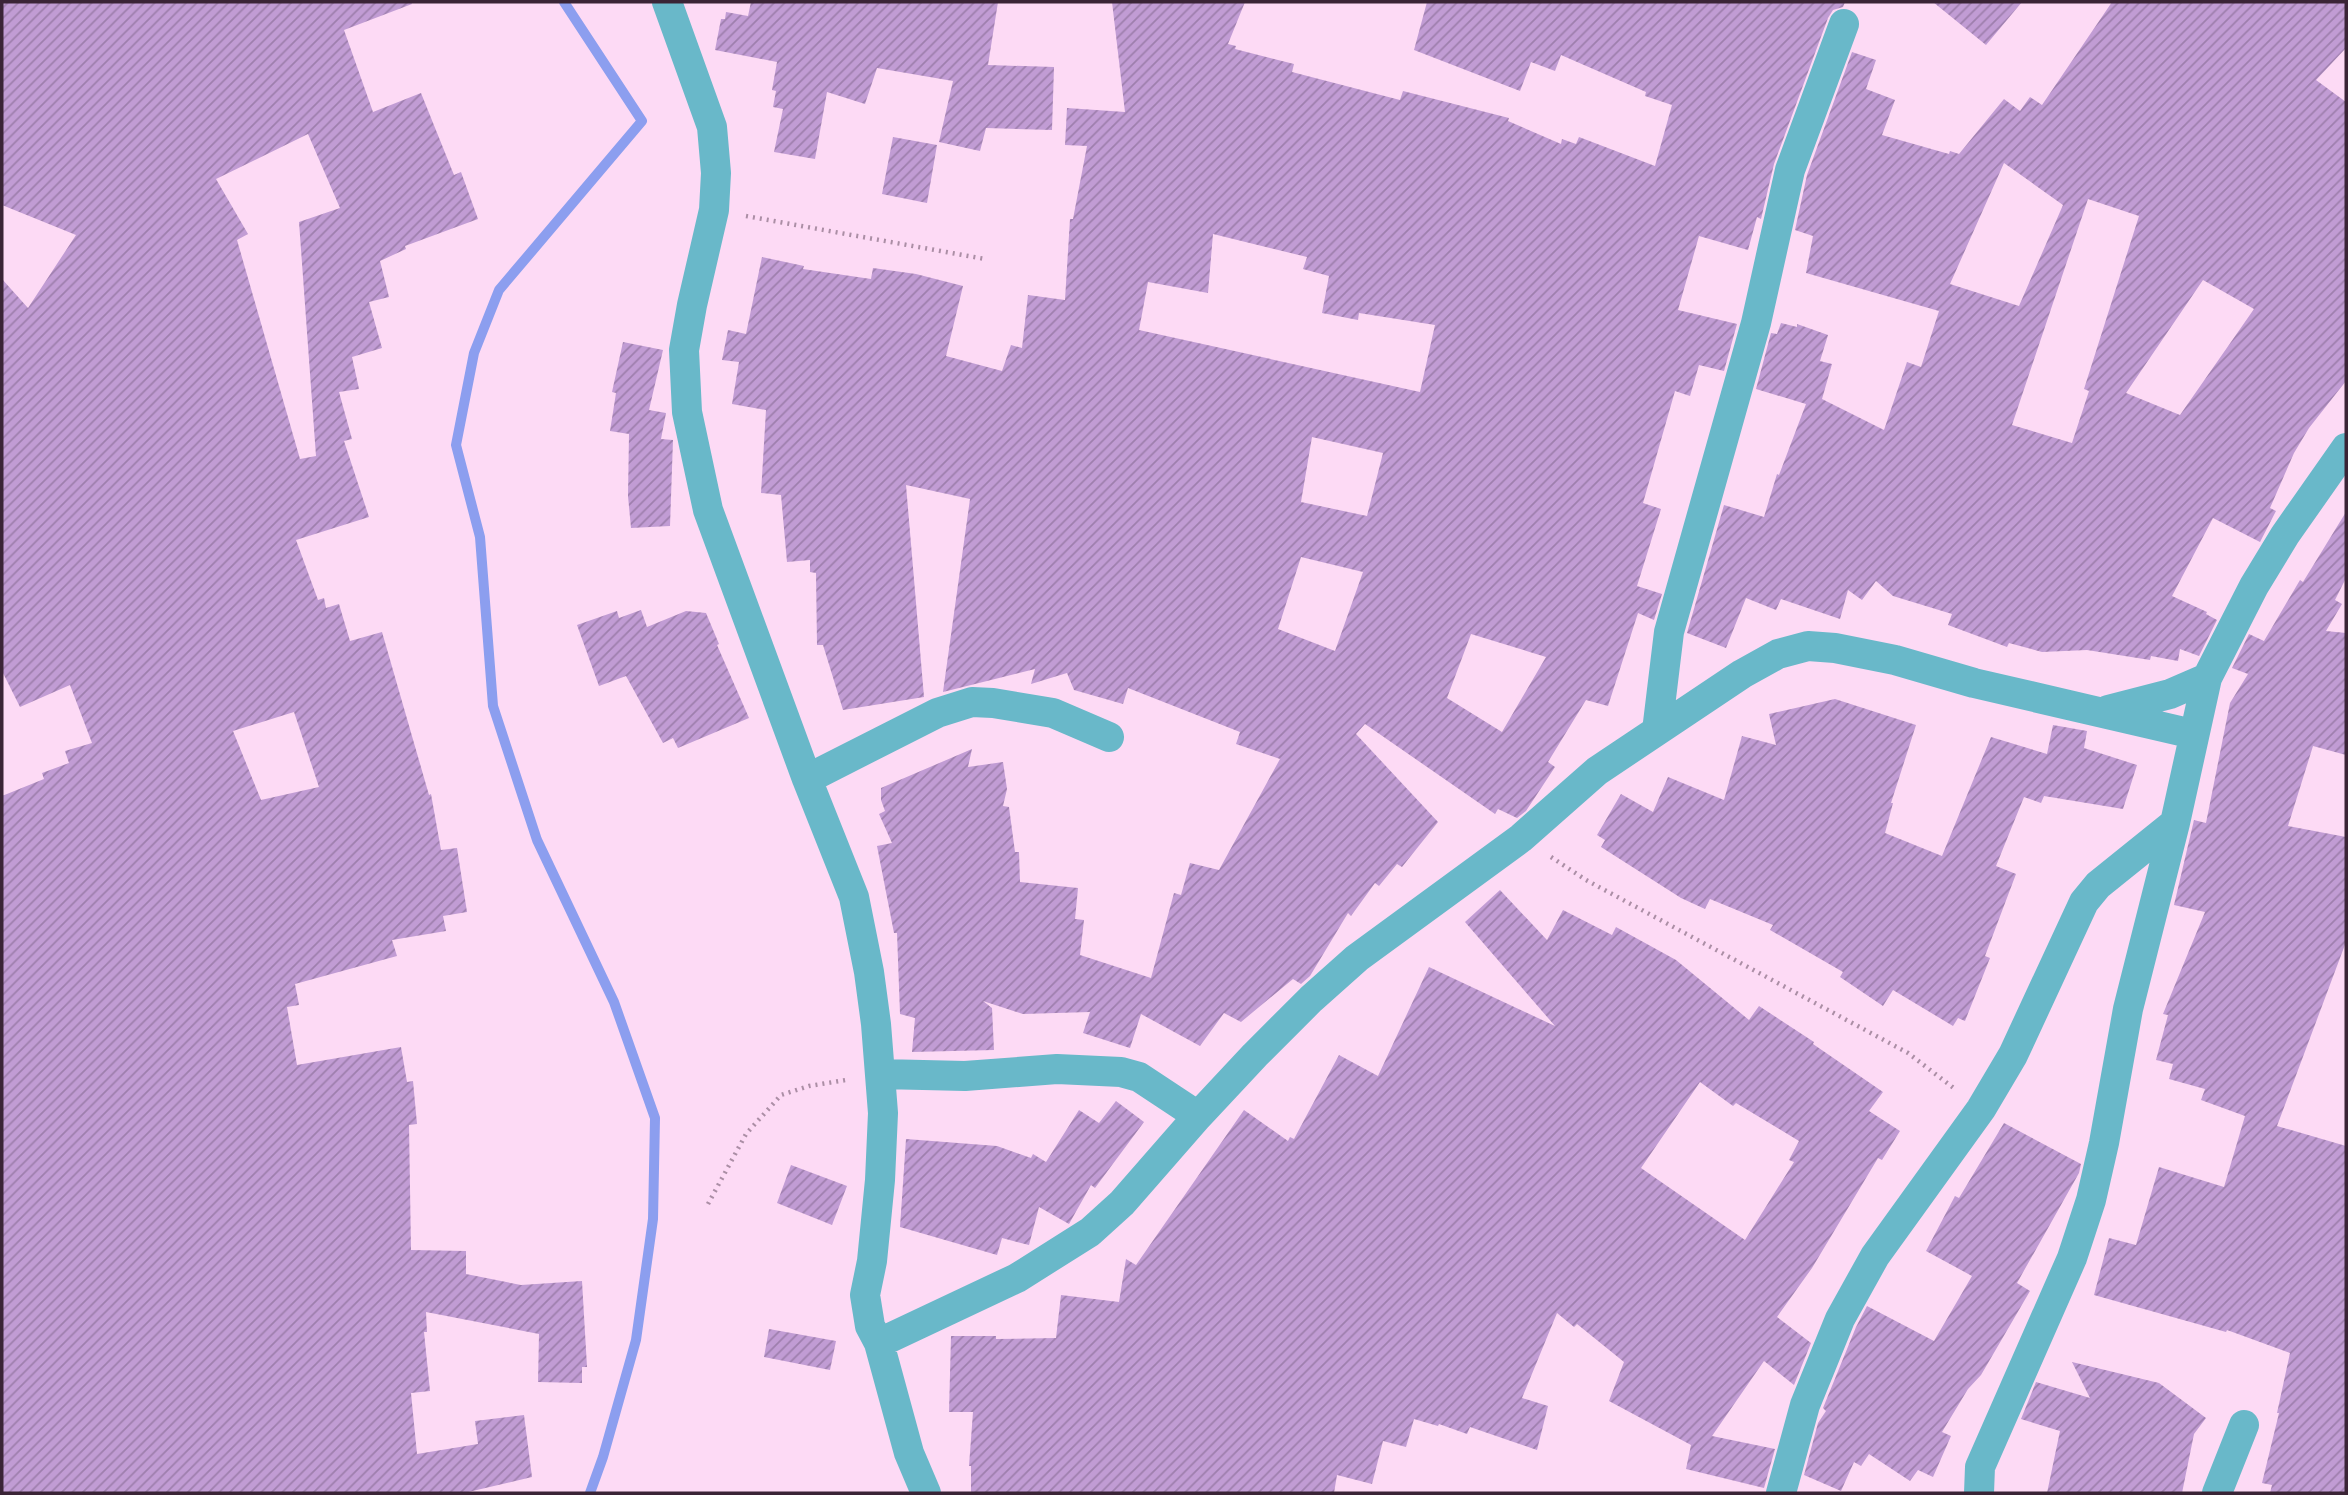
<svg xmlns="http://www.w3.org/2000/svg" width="2348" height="1495" font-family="'PT Sans Narrow',sans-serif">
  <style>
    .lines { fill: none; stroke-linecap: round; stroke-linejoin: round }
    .stream { stroke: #8c9eef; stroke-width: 10 }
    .building { fill: url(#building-hatch); fill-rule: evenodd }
    .path { stroke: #ab8ea5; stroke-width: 4.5; stroke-dasharray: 2 5; stroke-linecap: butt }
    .street { stroke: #69b8c9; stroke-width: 30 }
  </style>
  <defs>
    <pattern id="building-hatch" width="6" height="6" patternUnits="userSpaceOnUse" patternTransform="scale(1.75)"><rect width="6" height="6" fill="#c19cd4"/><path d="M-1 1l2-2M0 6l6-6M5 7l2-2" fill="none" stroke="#9e7fad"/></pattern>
  </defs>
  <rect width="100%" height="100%" fill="#fddaf5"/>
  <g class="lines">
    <path class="stream" d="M564,2L642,121L499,290L474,353L456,445L480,537L493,706L537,840L614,1002L655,1118L653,1219L636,1340L603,1457L590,1493"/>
  </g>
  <path class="building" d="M2,2H411L412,4L344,30L373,112L421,93L454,175L461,172L478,219L405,246L406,249L380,261L389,297L369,302L382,348L352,357L359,389L339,392L352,439L344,441L369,517L296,540L318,600L324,598L326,608L339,604L350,641L382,632L429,795L431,794L441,850L457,848L467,912L443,916L446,931L392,940L397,956L295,984L299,1005L287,1007L297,1065L401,1047L407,1082L413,1081L417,1124L409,1125L411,1250L466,1251V1274L521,1285L582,1281L587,1367H582V1383L538,1382L539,1334L426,1312L427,1332H424L430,1391L411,1393L417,1454L478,1444L475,1421L524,1415L532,1477L464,1493H2V796L44,779L42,773L69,763L65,751L92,743L70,685L20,707L2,671V279L28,308L76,235L2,205ZM308,134L340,208L299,222L316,456L300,459L237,240L248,234L216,179ZM294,712L319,787L261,800L233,731Z
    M751,2H998L988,65L1054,67L1052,130L986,128L980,151L939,142L953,81L877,68L865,104L827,92L815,159L774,152L783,109L773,107L776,91L772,90L777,62L715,50L721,19H725L726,12L748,16Z
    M1112,2H1245L1228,44L1236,46L1235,49L1294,64L1292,72L1400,100L1403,91L1509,118L1508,121L1561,144L1562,139L1576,144L1579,137L1655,166L1672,105L1645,96L1646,92L1561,55L1555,71L1531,62L1520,91L1414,50L1427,2H1845L1843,7L1833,10L1828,18L1774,164L1761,219L1757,217L1748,250L1699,236L1678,310L1737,324L1724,371L1699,365L1690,396L1675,391L1643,503L1661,509L1637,586L1662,594L1654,620L1638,613L1608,706L1586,700L1548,762L1555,767L1526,811L1517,818L1498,809L1495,814L1365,724L1356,734L1438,822L1402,867L1397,864L1379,886L1375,883L1351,916L1348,913L1310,976L1301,984L1293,979L1241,1022L1224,1013L1200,1046L1141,1014L1130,1048L1083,1033L1090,1012L1023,1014L983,1001L992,1008L994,1050L912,1052L915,1018L900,1014L897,933H894L877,846L892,843L879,814L885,811L881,800V788L972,749L968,767L1003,762L1007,789L1003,806L1009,807L1015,852H1019L1020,882L1078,888L1075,919L1084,920L1080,955L1151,978L1174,893L1181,895L1190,863L1219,870L1280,759L1236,744L1240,732L1128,688L1123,704L1074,690L1067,673L1031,684L1035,669L943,692L970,499L906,485L924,697L843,710L823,645H817L816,573L810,572V560L787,562L781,495L761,493L766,410L732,404L739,362L722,360L728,330L746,334L762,257L804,266L803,269L871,279L873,268L916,274L963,286L946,356L1002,371L1011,345L1022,348L1028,295L1065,300L1070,219H1073L1087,146L1065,145L1067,108L1125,112ZM1213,234L1307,257L1303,269L1329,276L1322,313L1358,320L1359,313L1435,325L1420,392L1139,330L1148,282L1208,293ZM1312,437L1383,453L1367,516L1301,502ZM1301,557L1363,572L1335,651L1278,629ZM1471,634L1546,657L1502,732L1447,698Z
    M1933,2H2022L1986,45Z
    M2112,2H2346V48L2316,80L2346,102V381L2309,428L2294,453L2270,508L2276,511L2260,542L2213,518L2172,596L2207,612L2206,614L2217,620L2199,656L2180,649L2178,661L2151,656L2150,660L2087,650L2042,652L2009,643L2007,647L1948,625L1952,614L1893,596L1876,581L1862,600L1848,590L1840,619L1781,599L1776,610L1746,598L1726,648L1687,633L1724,505L1764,517L1777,474L1779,475L1806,404L1756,389L1771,333L1777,334L1781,323L1797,327V324L1828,335L1820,361L1832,364L1822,399L1884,430L1907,362L1921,367L1939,311L1806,273L1813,236L1795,230L1807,175L1852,52L1876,60L1866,89L1895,100L1882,135L1949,154L1950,151L1959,154L2004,99L2020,111L2030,97L2042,105ZM2004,163L2063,205L2019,306L1950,284ZM2088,199L2139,216L2084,389L2089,391L2072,443L2012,425ZM2203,280L2254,309L2180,415L2126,393Z
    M893,137L937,145L927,203L882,194Z
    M623,342L663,350L649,410L666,413L661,439L673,440L670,526L631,528L628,496L629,434L610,431L616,393L612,392Z
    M2346,512V578L2335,600L2342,604L2326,631L2346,633V755L2313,746L2288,826L2346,837V942L2277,1126L2346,1146V1493H2270L2272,1485L2262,1483L2279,1413H2277L2290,1353L2227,1330L2226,1332L2094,1295L2109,1238L2136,1245L2159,1167L2224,1187L2245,1116L2201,1100L2205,1089L2169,1079L2173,1064L2156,1060L2168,1015L2163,1014L2205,912L2174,905L2194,820L2206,823L2230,703L2248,674L2232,668L2249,634L2264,641L2300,580L2303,582Z
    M641,610L647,627L686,611L706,613L719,644L717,645L749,718L678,748L673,738L663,743L626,676L599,686L577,625L617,611L619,618Z
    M1835,699L1916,725L1891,803H1893L1885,833L1942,856L1991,737L2047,754L2053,725L2087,731L2084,748L2137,765L2123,809L2044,796L2041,803L2024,797L1996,866L2016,874L1985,956L1990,958L1965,1021L1958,1018L1953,1026L1893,990L1883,1006L1840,977L1843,972L1770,930L1773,925L1710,899L1705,909L1681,898L1601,847L1605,840L1597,835L1621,794L1653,812L1668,777L1724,800L1742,736L1776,745L1769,714Z
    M1500,890L1547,940L1563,910L1612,935L1616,927L1676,960L1749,1020L1759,1006L1814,1042L1813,1044L1883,1092L1869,1111L1900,1131L1882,1160L1878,1158L1812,1268L1777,1317L1811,1343L1794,1385L1764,1361L1712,1436L1775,1449L1764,1488L1686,1469L1691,1445L1609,1401L1624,1362L1577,1324L1574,1327L1557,1313L1522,1398L1548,1406L1537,1450L1470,1427L1467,1434L1439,1424L1438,1426L1414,1419L1406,1447L1383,1441L1372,1484L1337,1475L1334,1493H971V1466H969L973,1412H949L951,1336H996V1339L1056,1338L1061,1295L1119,1302L1126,1259L1136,1265L1244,1110L1288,1141L1290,1137L1294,1139L1339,1055L1378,1076L1429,967L1555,1026L1465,922ZM1700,1082L1733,1106L1736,1103L1799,1141L1789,1160L1794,1162L1745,1240L1641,1168Z
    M1116,1101L1144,1122L1095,1188L1091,1185L1069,1224L1039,1207L1029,1245L1002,1238L997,1255L900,1227L906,1139L997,1146L1031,1158L1033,1154L1046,1162L1079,1110L1099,1123Z
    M2004,1123L2081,1164L2079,1173L2017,1283L2030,1291L1981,1375L1968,1389L1942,1432L1951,1436L1933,1477L1918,1470L1910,1481L1869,1454L1861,1466L1854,1462L1841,1491L1804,1475L1818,1423L1826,1411L1823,1408L1856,1327L1867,1306L1934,1341L1972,1276L1926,1251L1955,1196L1959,1198Z
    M791,1165L847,1186L832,1225L777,1203Z
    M769,1329L836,1341L830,1370L764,1357Z
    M2072,1362L2159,1383L2206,1418L2194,1434L2182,1493H2047L2060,1431L2021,1419L2036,1382L2090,1398Z"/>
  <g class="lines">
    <path class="path" d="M746,216L985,259
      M1551,857L1586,880L1908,1053L1955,1089
      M708,1204L746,1134L781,1095L809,1086L846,1080"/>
    <path class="street" d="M667,2L712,127L716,173L714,210L692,305L684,350L687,412L708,510L807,779L854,897L869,972L876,1024L883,1113L880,1180L872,1261L865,1295L870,1326L879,1343L909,1453L926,1493
      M2108,710L2170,694L2207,678
      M1657,731L1669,632L1756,323L1790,170L1844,24
      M807,779L937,713L972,702L993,703L1053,713L1109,737
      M881,1074L965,1076L1057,1069L1121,1072L1139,1077L1198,1116
      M879,1343L1017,1278L1090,1232L1122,1203L1198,1116L1255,1055L1311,999L1357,958L1521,838L1597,771L1742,674L1778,654L1808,646L1835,648L1895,660L1974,683L2193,734
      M1781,1493L1805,1405L1840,1319L1875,1256L1981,1109L2013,1055L2084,902L2098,885L2175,823
      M1979,1493L1980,1467L2072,1258L2091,1200L2104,1143L2128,1009L2175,823L2207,678L2254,586L2285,535L2346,448
      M2217,1493L2244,1425"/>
  </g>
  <rect width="2348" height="1495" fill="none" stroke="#3a2436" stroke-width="7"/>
</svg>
